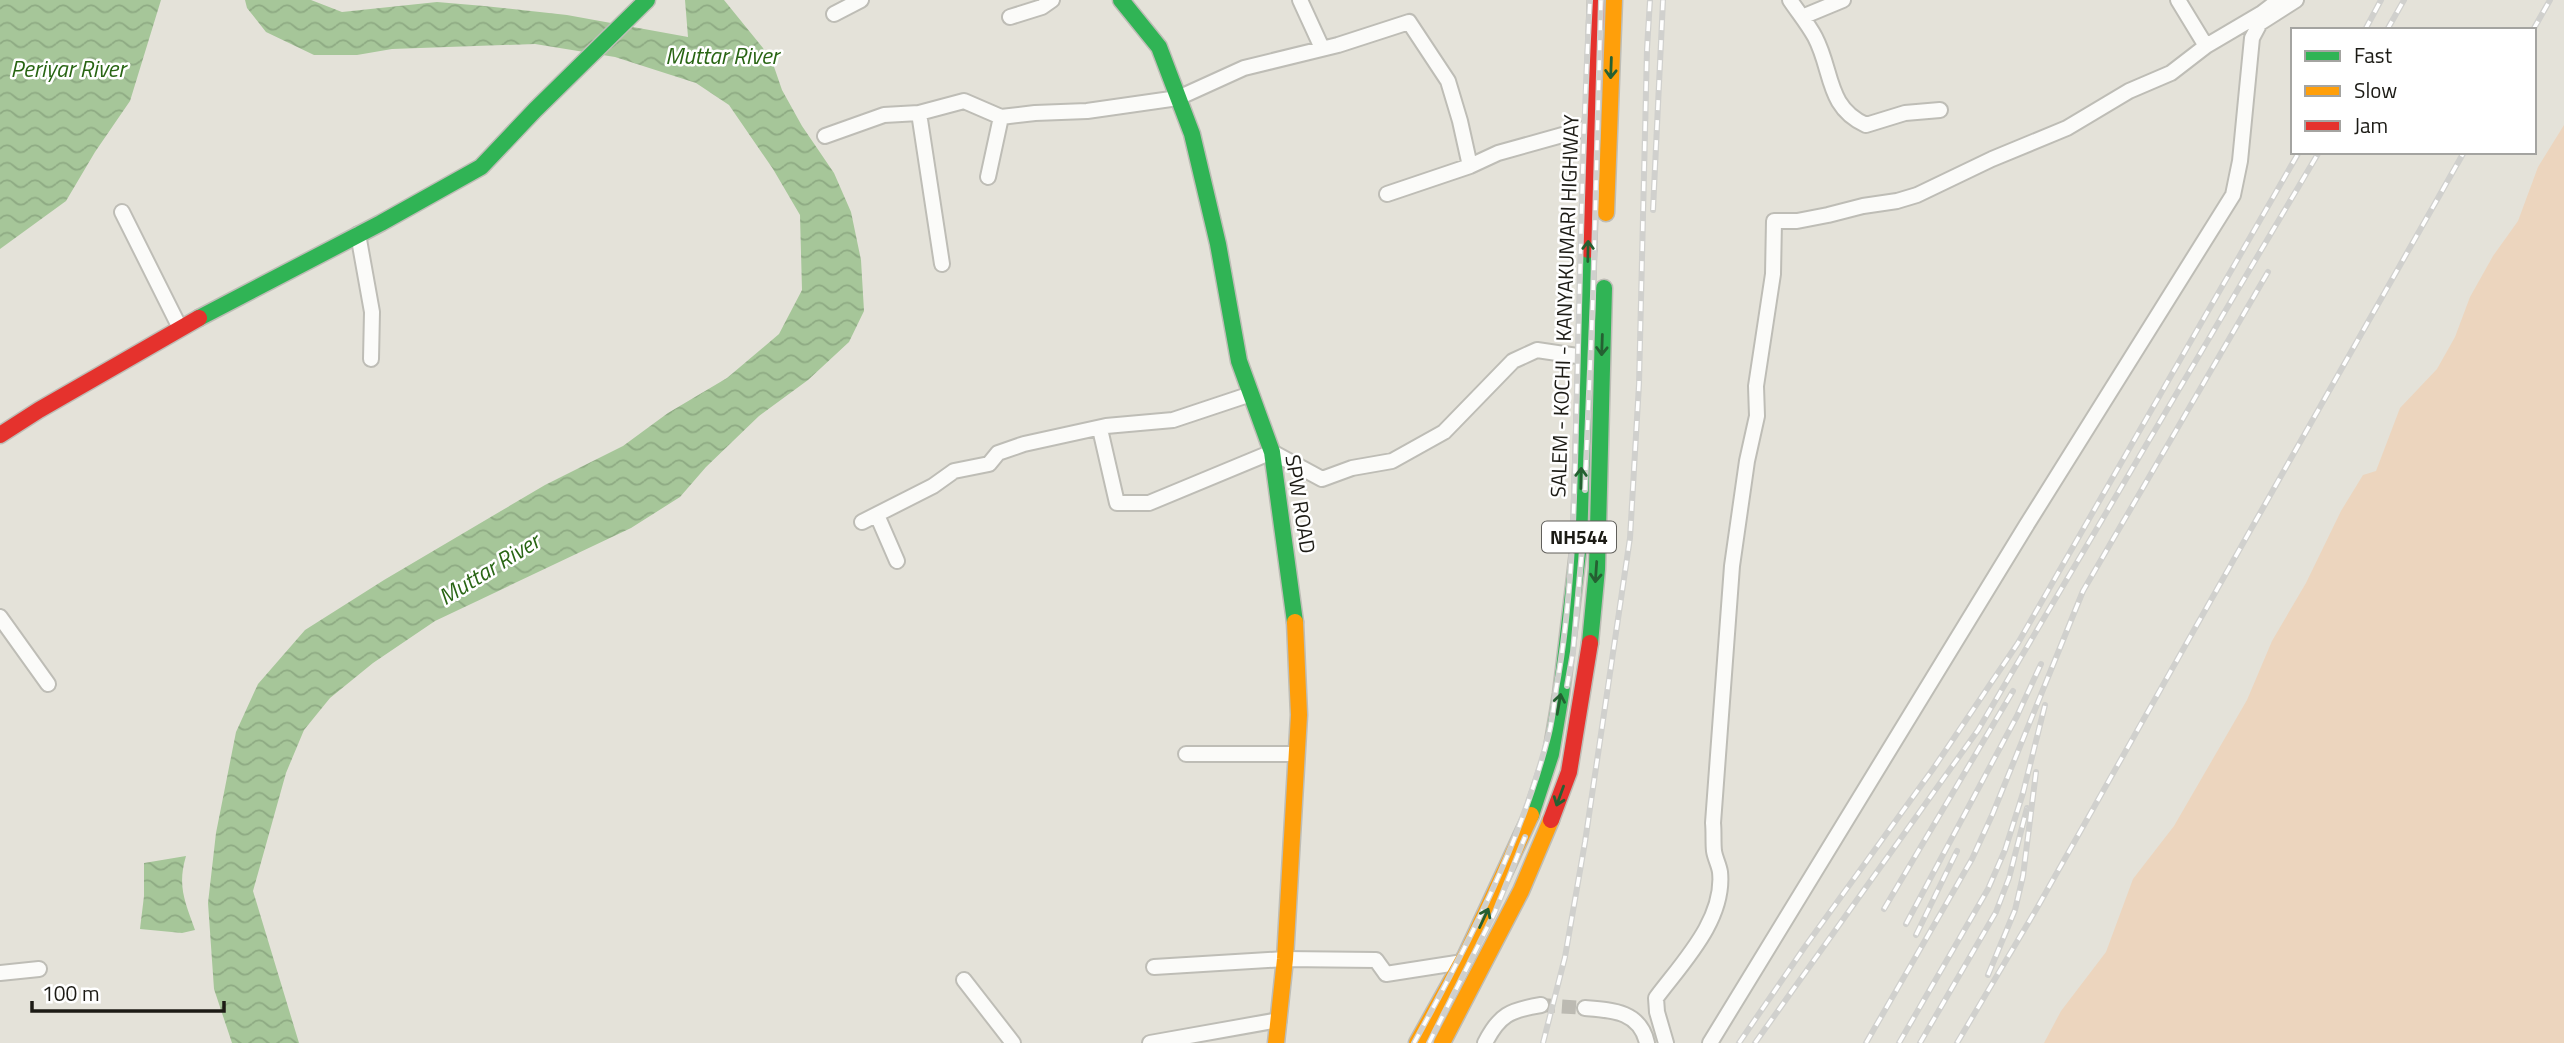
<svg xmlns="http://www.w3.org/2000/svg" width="2564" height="1043" font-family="'Titillium Web',sans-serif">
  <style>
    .green { fill: #ecd5be }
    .water { fill: url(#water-waves) }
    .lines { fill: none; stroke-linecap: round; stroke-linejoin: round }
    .street-tunnel { stroke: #bcbab2; stroke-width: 14; stroke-dasharray: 14 7; stroke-linecap: butt }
    .street-casing { stroke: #bebdb6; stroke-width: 18 }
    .fast-casing { stroke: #bebdb6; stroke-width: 19 }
    .slow-casing { stroke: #bebdb6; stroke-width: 19 }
    .jam-casing { stroke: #bebdb6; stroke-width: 19 }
    .street { stroke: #fbfbf9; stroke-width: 14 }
    .fast { stroke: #30b455; stroke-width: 16 }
    .slow { stroke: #ff9f0a; stroke-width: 16 }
    .jam { stroke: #e5322d; stroke-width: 16 }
    .rail-casing { stroke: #d0d0cd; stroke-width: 6 }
    .rail { stroke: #fff; stroke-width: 3.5; stroke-dasharray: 10; stroke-linecap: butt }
    .oneway { stroke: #256032 }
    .labels { text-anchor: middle; stroke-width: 5; stroke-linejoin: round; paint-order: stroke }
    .shield { fill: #fff; stroke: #605f5b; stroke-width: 2 }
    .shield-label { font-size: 19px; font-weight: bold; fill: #1c1b15 }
    .street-label { font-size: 21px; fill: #1c1b15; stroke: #fff }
    .water-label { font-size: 23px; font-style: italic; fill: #296514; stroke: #fff }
  </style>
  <defs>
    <pattern id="water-waves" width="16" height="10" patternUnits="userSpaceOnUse" patternTransform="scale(1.75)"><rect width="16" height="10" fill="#a6c699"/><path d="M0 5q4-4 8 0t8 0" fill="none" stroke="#8eaa83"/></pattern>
  </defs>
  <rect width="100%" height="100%" fill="#e4e2d9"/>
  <path class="green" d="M2564,125V1043H2044L2061,1011L2106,952L2133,879L2174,826L2247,700L2272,641L2306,583L2341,511L2363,475L2376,471L2400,408L2437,369L2455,337L2470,297L2493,256L2518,221L2538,167Z"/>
  <path class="water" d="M0,0H161L130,101L95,152L66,201L0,249Z
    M245,0H311L342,12L437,2L484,6L567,15L688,37L685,0H724L771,58L782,90L802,126L834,173L851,212L861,260L864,311L849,342L808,380L759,416L706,467L680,497L631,528L435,621L373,663L330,698L304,730L286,773L253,891L299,1043H232L214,989L208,903L216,833L236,732L258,684L305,630L384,580L545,485L623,446L668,413L727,378L779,334L802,290L800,215L773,169L729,105L696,83L615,57L535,44L392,49L357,55H314L266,32L247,8Z
    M186,856C177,886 185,902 195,930L182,933L140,929L144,896V863Z"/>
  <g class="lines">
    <path class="street-tunnel" d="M1541,1005L1585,1008"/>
    <defs>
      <path id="street" d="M1300,0L1322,48
        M1790,0C1798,12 1808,24 1815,37C1833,71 1826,107 1866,125L1905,113L1940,110
        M834,14L861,0
        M1010,17L1042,7L1052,0
        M1802,17L1843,0
        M2206,46L2262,13L2279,0
        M919,113L942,264
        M825,136L884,115L919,113L964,101L1001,117L1035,113L1087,111L1178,98L1244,68L1338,45L1409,22L1448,81L1460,121L1470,166L1498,153L1591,127
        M988,177L1001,117
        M1387,194L1470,166
        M122,212L180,328
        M358,234L372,312L371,359
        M1100,429L1117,503H1149L1272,452L1322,479L1352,468L1392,461L1444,432L1513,361L1537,350L1584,357
        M877,515L897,561
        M862,522L933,486L954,471L989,464L998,453L1024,444L1106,426L1173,420L1251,394
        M0,617L48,684
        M1186,754H1297
        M1154,967L1285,959L1376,960L1386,974L1463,962
        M0,973L39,969
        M964,980L1013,1043
        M1585,1008C1612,1010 1640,1011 1647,1043
        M1150,1043L1279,1020
        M1485,1043C1499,1015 1510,1010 1541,1005
        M1666,1043L1657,1012L1656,998C1682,963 1725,920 1720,872C1719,865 1715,858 1714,851C1713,842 1714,832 1713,823L1732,566L1747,461L1757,416L1756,386L1773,274L1774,221H1797L1828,215L1863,206L1897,201L1917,195L1992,159L2067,128L2129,91L2171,73L2206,46L2178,0
        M1710,1043L2026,526L2233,195L2240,161L2252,38L2260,23L2296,0"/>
      <path id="fast" d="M1121,0L1159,47L1192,134L1218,244L1239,361L1272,452L1295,622
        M199,318L381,223L481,167L535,110L647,0
        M1590,643L1597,569L1604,288
        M1531,815L1551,754L1561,694L1579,544L1588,250"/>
      <path id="slow" d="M1606,213L1614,0
        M1276,1043L1285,959L1299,715L1295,622
        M1417,1043L1466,955L1531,815
        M1442,1043L1521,891L1551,820"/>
      <path id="jam" d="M1588,250L1596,0
        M0,435L39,410L199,318
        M1551,820L1569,772L1590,643"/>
    </defs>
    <use href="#street" class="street-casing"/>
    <use href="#fast" class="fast-casing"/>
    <use href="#slow" class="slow-casing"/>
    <use href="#jam" class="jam-casing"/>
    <use href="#street" class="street"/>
    <use href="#fast" class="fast"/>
    <use href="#slow" class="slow"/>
    <use href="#jam" class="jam"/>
    <defs>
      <path id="rail" d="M2365,30L2381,0
        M2387,30L2404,0
        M2533,30L2550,0
        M1653,210L1663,0
        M1585,490L1593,296L1601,0
        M1567,686L1573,652L1582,550
        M1884,909L2013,691
        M1906,924L2017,716L2041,664
        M1916,935L1957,851
        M1988,975L2015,910L2023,876L2036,772
        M1414,1043C1467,946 1520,845 1548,737C1552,722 1554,705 1556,689C1572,602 1574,514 1576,426C1580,284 1582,142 1590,0
        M1429,1043L1495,912L1525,837
        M1543,1043L1565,957L1585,842L1630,538L1639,384L1647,49L1650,0
        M1739,1043L1804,948L1933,769L2018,643L2299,152
        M1755,1043L1978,730L2319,152
        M1866,1043L1972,859L1993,813L2083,591L2268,272
        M1899,1043L1988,889L2005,850L2023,793L2045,705
        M1920,1043L1996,912L2009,878L2027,808
        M1957,1043L2037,908L2464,152"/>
    </defs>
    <use href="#rail" class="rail-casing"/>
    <use href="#rail" class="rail"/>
  </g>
  <defs><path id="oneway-shaft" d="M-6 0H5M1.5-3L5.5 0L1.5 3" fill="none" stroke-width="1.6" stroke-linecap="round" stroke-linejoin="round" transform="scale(1.75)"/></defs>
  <g class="oneway">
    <use href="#oneway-shaft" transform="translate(1611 68) rotate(92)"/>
    <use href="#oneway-shaft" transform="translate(1588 251) rotate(-89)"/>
    <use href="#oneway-shaft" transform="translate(1602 345) rotate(92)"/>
    <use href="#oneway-shaft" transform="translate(1581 478) rotate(-89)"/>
    <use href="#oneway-shaft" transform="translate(1596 572) rotate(94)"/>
    <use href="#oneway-shaft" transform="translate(1559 704) rotate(-80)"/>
    <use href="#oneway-shaft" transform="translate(1560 796) rotate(110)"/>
    <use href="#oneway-shaft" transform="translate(1484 918) rotate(-65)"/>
  </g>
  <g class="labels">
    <rect class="shield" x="1542" y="521.5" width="74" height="31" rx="5"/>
    <g class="shield-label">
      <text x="1579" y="544">NH544</text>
    </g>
    <g class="street-label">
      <text transform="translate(1565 306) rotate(-88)" y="7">SALEM - KOCHI - KANYAKUMARI HIGHWAY</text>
      <text transform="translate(1300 504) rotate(81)" y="7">SPW ROAD</text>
    </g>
    <g class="water-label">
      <text x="722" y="64">Muttar River</text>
      <text x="68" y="77">Periyar River</text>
      <text transform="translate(489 569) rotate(-32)" y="8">Muttar River</text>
    </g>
  </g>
  <rect x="2291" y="28" width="245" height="126" fill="#ffffff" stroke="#a4a4a1" stroke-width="2"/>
  <rect x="2305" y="51" width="35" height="10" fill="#30b455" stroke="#a4a4a1" stroke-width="2"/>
  <text x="2354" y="63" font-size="21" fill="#1c1b15">Fast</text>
  <rect x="2305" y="86" width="35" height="10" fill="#ff9f0a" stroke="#a4a4a1" stroke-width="2"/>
  <text x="2354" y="98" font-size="21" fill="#1c1b15">Slow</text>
  <rect x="2305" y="121" width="35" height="10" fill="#e5322d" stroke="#a4a4a1" stroke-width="2"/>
  <text x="2354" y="133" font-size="21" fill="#1c1b15">Jam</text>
  <path d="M32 1001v10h192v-10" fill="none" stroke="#1c1b15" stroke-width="3.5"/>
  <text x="42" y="1001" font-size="21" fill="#1c1b15" stroke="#ffffff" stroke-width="5" paint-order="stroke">100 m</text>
</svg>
